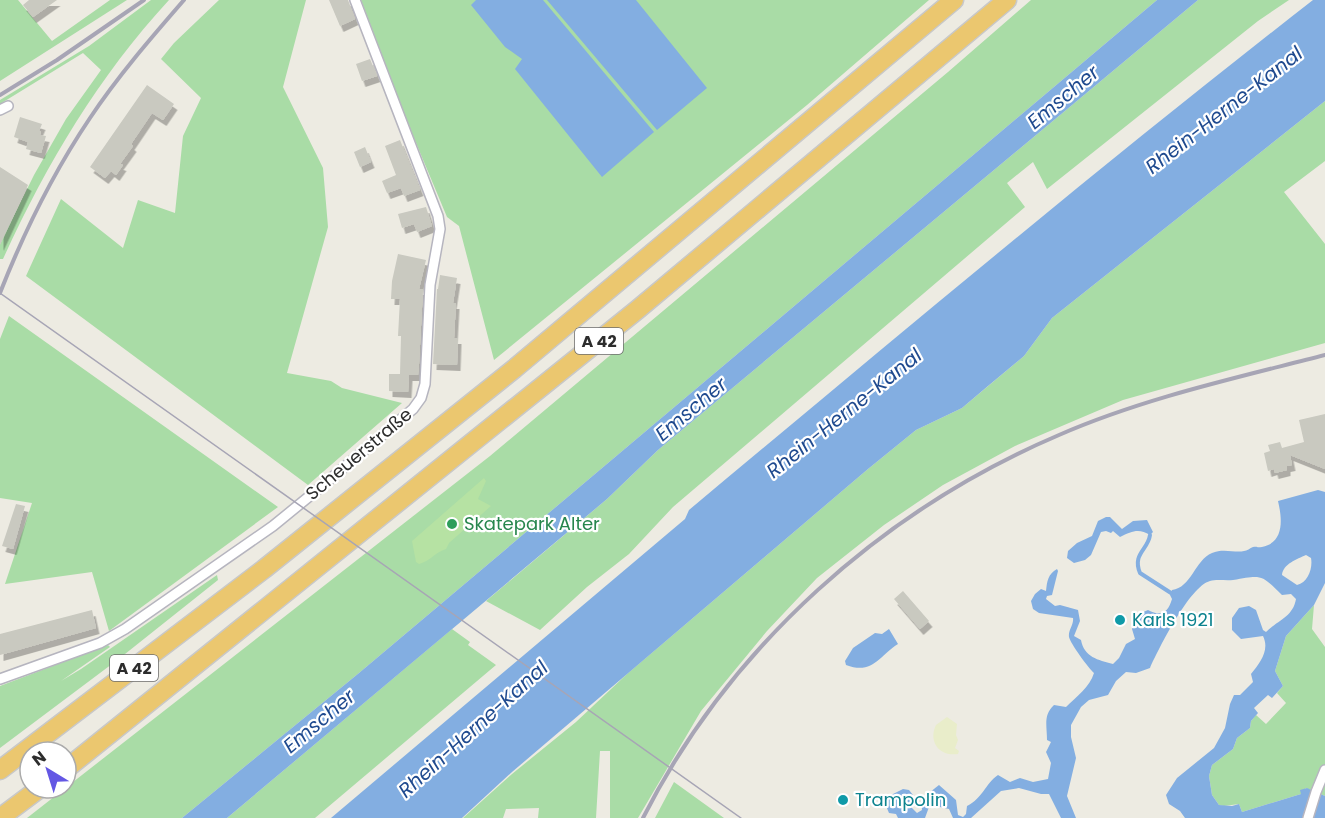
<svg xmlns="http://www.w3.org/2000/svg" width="1325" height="818" font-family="Poppins,sans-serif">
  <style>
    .green { fill: #a9dca6 }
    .sand { fill: #e9edca }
    .pitch { fill: #b6e2a3 }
    .water { fill: #83aee1; fill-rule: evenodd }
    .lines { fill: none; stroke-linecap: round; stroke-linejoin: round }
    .stream { stroke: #83aee1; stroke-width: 4 }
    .building { fill: #c9c9c0; filter: url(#shadow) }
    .street-casing { stroke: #b6b5bf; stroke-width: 12 }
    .highway-casing { stroke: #c8c8c8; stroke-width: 21 }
    .street { stroke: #fff; stroke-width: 9 }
    .highway { stroke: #ebc76f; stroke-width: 18 }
    .tram { stroke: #a7a5b5; stroke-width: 1.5 }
    .rail { stroke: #a7a5b5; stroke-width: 4 }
    .leisure-dot { fill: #2e9e5b; stroke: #fff; stroke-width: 2 }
    .culture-dot { fill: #0f9aa8; stroke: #fff; stroke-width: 2 }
    .labels { text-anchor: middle; stroke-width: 4.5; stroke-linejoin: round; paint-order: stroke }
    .shield { fill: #fff; stroke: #6c6c6c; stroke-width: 1.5 }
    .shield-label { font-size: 16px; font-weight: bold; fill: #2d2d2d }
    .street-label { font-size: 18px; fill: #2d2d2d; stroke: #fff }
    .leisure-label { font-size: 18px; fill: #27864d; stroke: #fff; text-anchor: start }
    .culture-label { font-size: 18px; fill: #0d838f; stroke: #fff; text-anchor: start }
    .water-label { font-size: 20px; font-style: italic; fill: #1f4a8f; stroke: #fff }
  </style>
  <defs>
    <filter id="shadow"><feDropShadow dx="3.5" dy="6" stdDeviation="0" flood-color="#0004"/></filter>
  </defs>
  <rect width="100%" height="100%" fill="#edebe2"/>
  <path class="green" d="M0,0H18L52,41L110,0H127L0,81Z
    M151,0H169C98,77 46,165 3,259H0V244L34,175L66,119L101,70L83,53L0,104V100L89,46Z
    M219,0H306L283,87L323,168L328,227L287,373L331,381L342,388L402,403L308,485L26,276L61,199L123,248L138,200L175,213L183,136L201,98L161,59L174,43Z
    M361,0H929L807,105L494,360L459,226L447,217L406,119Z
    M1031,0H1157L359,673L182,818H27L490,456L948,72Z
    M1198,0H1289L1258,21L1047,189L1033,162L1007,183L1025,207L673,507L629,554L587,587L540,630L486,601L607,499L658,450Z
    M1325,101V161L1284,192L1325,244V343L1123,400L1015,446L943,485L884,525L817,578L767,631L701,711L638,818H610V751H600L596,818H538L539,808L506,809L503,818H463L512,774L576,722L627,674L868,469L916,430L962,408L1024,356L1052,318Z
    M9,316L278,507L109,631L92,572L5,584L32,503L0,498V339Z
    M217,575L218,580L120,658L0,748V686L108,645L110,647L61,681L81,669Z
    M1314,605L1312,629L1325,647V796L1306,788L1301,794L1242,812L1239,804L1224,806L1219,805L1212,795L1209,776L1212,765L1233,749L1237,738L1250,728L1251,721L1256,715L1266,724L1286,703L1277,693L1283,686L1275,671L1286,636Z
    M452,629L470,642L468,645L496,665L315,818H227Z
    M674,782L724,818H655Z"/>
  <path class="sand" d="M947,717L957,724L956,735L958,740L955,748L959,751L958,754C939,757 928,741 936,725Z"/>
  <path class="pitch" d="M484,478L486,481L478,499L491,506L449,543L446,549C435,552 431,561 419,564L416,562L412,541Z"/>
  <path class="water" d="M476,0H543L654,132L602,177L515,69L522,59L505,47L471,5Z
    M547,0H636L707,88L657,130Z
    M1157,0H1198L658,450L607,499L227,818H182L359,673Z
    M1313,0H1325V101L1052,318L1024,356L988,386L962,408L916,430L868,469L512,772L462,818H331L685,519L689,510C895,338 1101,165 1313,0Z
    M1318,490L1325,492V583L1314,605L1286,636L1275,671L1283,686L1272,698L1268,695L1254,708L1258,713L1251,721L1250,728L1237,738L1233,749L1212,765L1209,776L1212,795L1219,805L1232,806L1239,804L1242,812L1301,794L1300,790L1307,788L1325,796V818H1185L1180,811L1169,804L1166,795L1177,778L1214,748L1225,728L1230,704L1234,695H1240L1253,682L1251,674C1260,663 1270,650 1263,636L1241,639L1232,630V618L1239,608L1249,606L1256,610L1263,630L1266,632C1278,620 1293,617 1296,599L1291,594L1282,595C1261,574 1262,575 1233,580C1226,581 1217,579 1210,581C1190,586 1159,648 1150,668L1136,673L1126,672L1116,681L1108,695L1089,700L1081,707L1071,725V737L1076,758L1067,796L1076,818H1061L1049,794H1041L1019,788L1001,791L971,818H953L949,809L940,807H929L925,818H898L896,814L889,813L886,806L889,796L903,789L909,790L913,795L910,806L917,813L922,810C921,798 930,792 939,785L956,800L958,815L963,817L966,814L967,806C983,798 985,784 998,775L1010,782L1020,778L1033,782L1048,779L1051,763L1046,752L1051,742L1047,740C1047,726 1043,715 1054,705L1066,707C1076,697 1090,687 1094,673C1089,669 1070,643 1069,637C1068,630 1074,625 1073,618L1039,613L1033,609L1031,601L1035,594L1041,589L1046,591C1047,581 1048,574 1057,569L1058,571L1052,595L1047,596L1046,599L1055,606L1060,605L1078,610L1080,621L1074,636L1081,640C1084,657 1098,660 1113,664L1119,658L1126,644L1135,639L1132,629L1141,613L1148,610C1161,617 1168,613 1172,599L1170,595L1172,590C1191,588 1195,560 1212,553C1223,548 1235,553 1244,551C1247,551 1250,548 1253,547C1259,546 1255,548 1262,547C1285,542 1282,518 1278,501ZM1306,555L1311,558C1313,568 1308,583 1297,585L1282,575C1283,564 1297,559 1306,555Z
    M1106,517H1110L1122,529L1133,521L1147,520L1153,532L1150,535C1139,528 1132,531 1120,537L1113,531L1111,533L1106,531L1101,532L1091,555L1085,560L1074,563L1067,558L1068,551L1077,543L1092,536L1098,521Z
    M889,629L898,644C879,656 873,675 846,665L845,661L853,648L875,633L882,634Z"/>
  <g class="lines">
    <path class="stream" d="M1150,535C1148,550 1132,554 1140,573L1171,593"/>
  </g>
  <path class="building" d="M29,0H57L33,17L23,5Z
    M329,0H348L355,19L340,26Z
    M370,59L377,76L362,81L356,64Z
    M147,85L174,104L163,120L152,113L131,144L133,146L120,164L123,165L116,175L111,171L105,178L90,167Z
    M20,117L42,124L39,131L41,132L40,135L46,136L41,153L26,149L28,142L14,137Z
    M400,140L420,190L404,196L401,188L387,193L382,181L396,175L385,146Z
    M365,147L371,162L360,167L354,152Z
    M0,167L28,185L0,245Z
    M426,207L432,226L417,232L414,224L402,228L398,214Z
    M398,254L426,260L419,289H423L419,364L418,375H409L408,392L389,391V374H400L401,336H398L400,299H391L392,281Z
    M440,275L457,278L453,303H456L454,338H458L457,365L433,364L437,289H438Z
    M1325,414V469L1290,455L1292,465L1287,466V470L1275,473L1274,469L1268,471L1264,453L1270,451L1268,445L1280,442L1282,448L1304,442L1299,420Z
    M16,504L25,506L13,549L2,546Z
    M903,591L929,621L920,629L894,599Z
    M92,610L96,628L0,655V634Z"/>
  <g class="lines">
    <defs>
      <path id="street" d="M0,110L8,106
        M0,679L100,643L125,629L273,526L322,486L413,409L421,398L425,384L430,285L440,229L438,216L355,0
        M1308,818L1316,792L1325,770"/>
      <path id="highway" d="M66,769L637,310L1007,0
        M0,770L264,569L514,369L954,0
        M0,818L40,788"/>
    </defs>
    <use href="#street" class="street-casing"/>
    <use href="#highway" class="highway-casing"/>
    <use href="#street" class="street"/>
    <use href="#highway" class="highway"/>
    <path class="tram" d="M0,293L741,818"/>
    <path class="rail" d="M0,95L57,60L144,0
      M0,293C24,232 53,173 90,118C118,76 151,38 184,0
      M643,818C730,646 883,510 1059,435C1144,398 1236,378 1325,355"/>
  </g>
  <circle class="leisure-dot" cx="452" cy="524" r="6"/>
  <g class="culture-dot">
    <circle cx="1120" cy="620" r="6"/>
    <circle cx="843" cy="800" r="6"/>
  </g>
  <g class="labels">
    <g class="shield">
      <rect x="575" y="328" width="48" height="26" rx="4.5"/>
      <rect x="110" y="655" width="48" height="26" rx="4.5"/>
    </g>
    <g class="shield-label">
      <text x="599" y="347">A 42</text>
      <text x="134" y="674">A 42</text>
    </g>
    <g class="street-label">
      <text transform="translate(359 454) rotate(-40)" y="6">Scheuerstraße</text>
    </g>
    <g class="leisure-label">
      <text x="464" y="530">Skatepark Alter</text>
    </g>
    <g class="culture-label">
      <text x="1132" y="626">Karls 1921</text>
      <text x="855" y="806">Trampolin</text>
    </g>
    <g class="water-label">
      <text transform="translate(1063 97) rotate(-40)" y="7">Emscher</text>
      <text transform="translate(1224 110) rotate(-38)" y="7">Rhein-Herne-Kanal</text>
      <text transform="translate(691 409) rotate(-40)" y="7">Emscher</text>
      <text transform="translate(844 413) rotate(-39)" y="7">Rhein-Herne-Kanal</text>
      <text transform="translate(319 721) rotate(-40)" y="7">Emscher</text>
      <text transform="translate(473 729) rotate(-42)" y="7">Rhein-Herne-Kanal</text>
    </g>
  </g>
  <g transform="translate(48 770) rotate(322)"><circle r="28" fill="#ffffff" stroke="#ababab" stroke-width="1.5"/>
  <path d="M0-4.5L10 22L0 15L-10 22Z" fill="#6457e4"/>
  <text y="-9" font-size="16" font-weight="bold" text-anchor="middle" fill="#2d2d2d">N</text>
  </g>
</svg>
